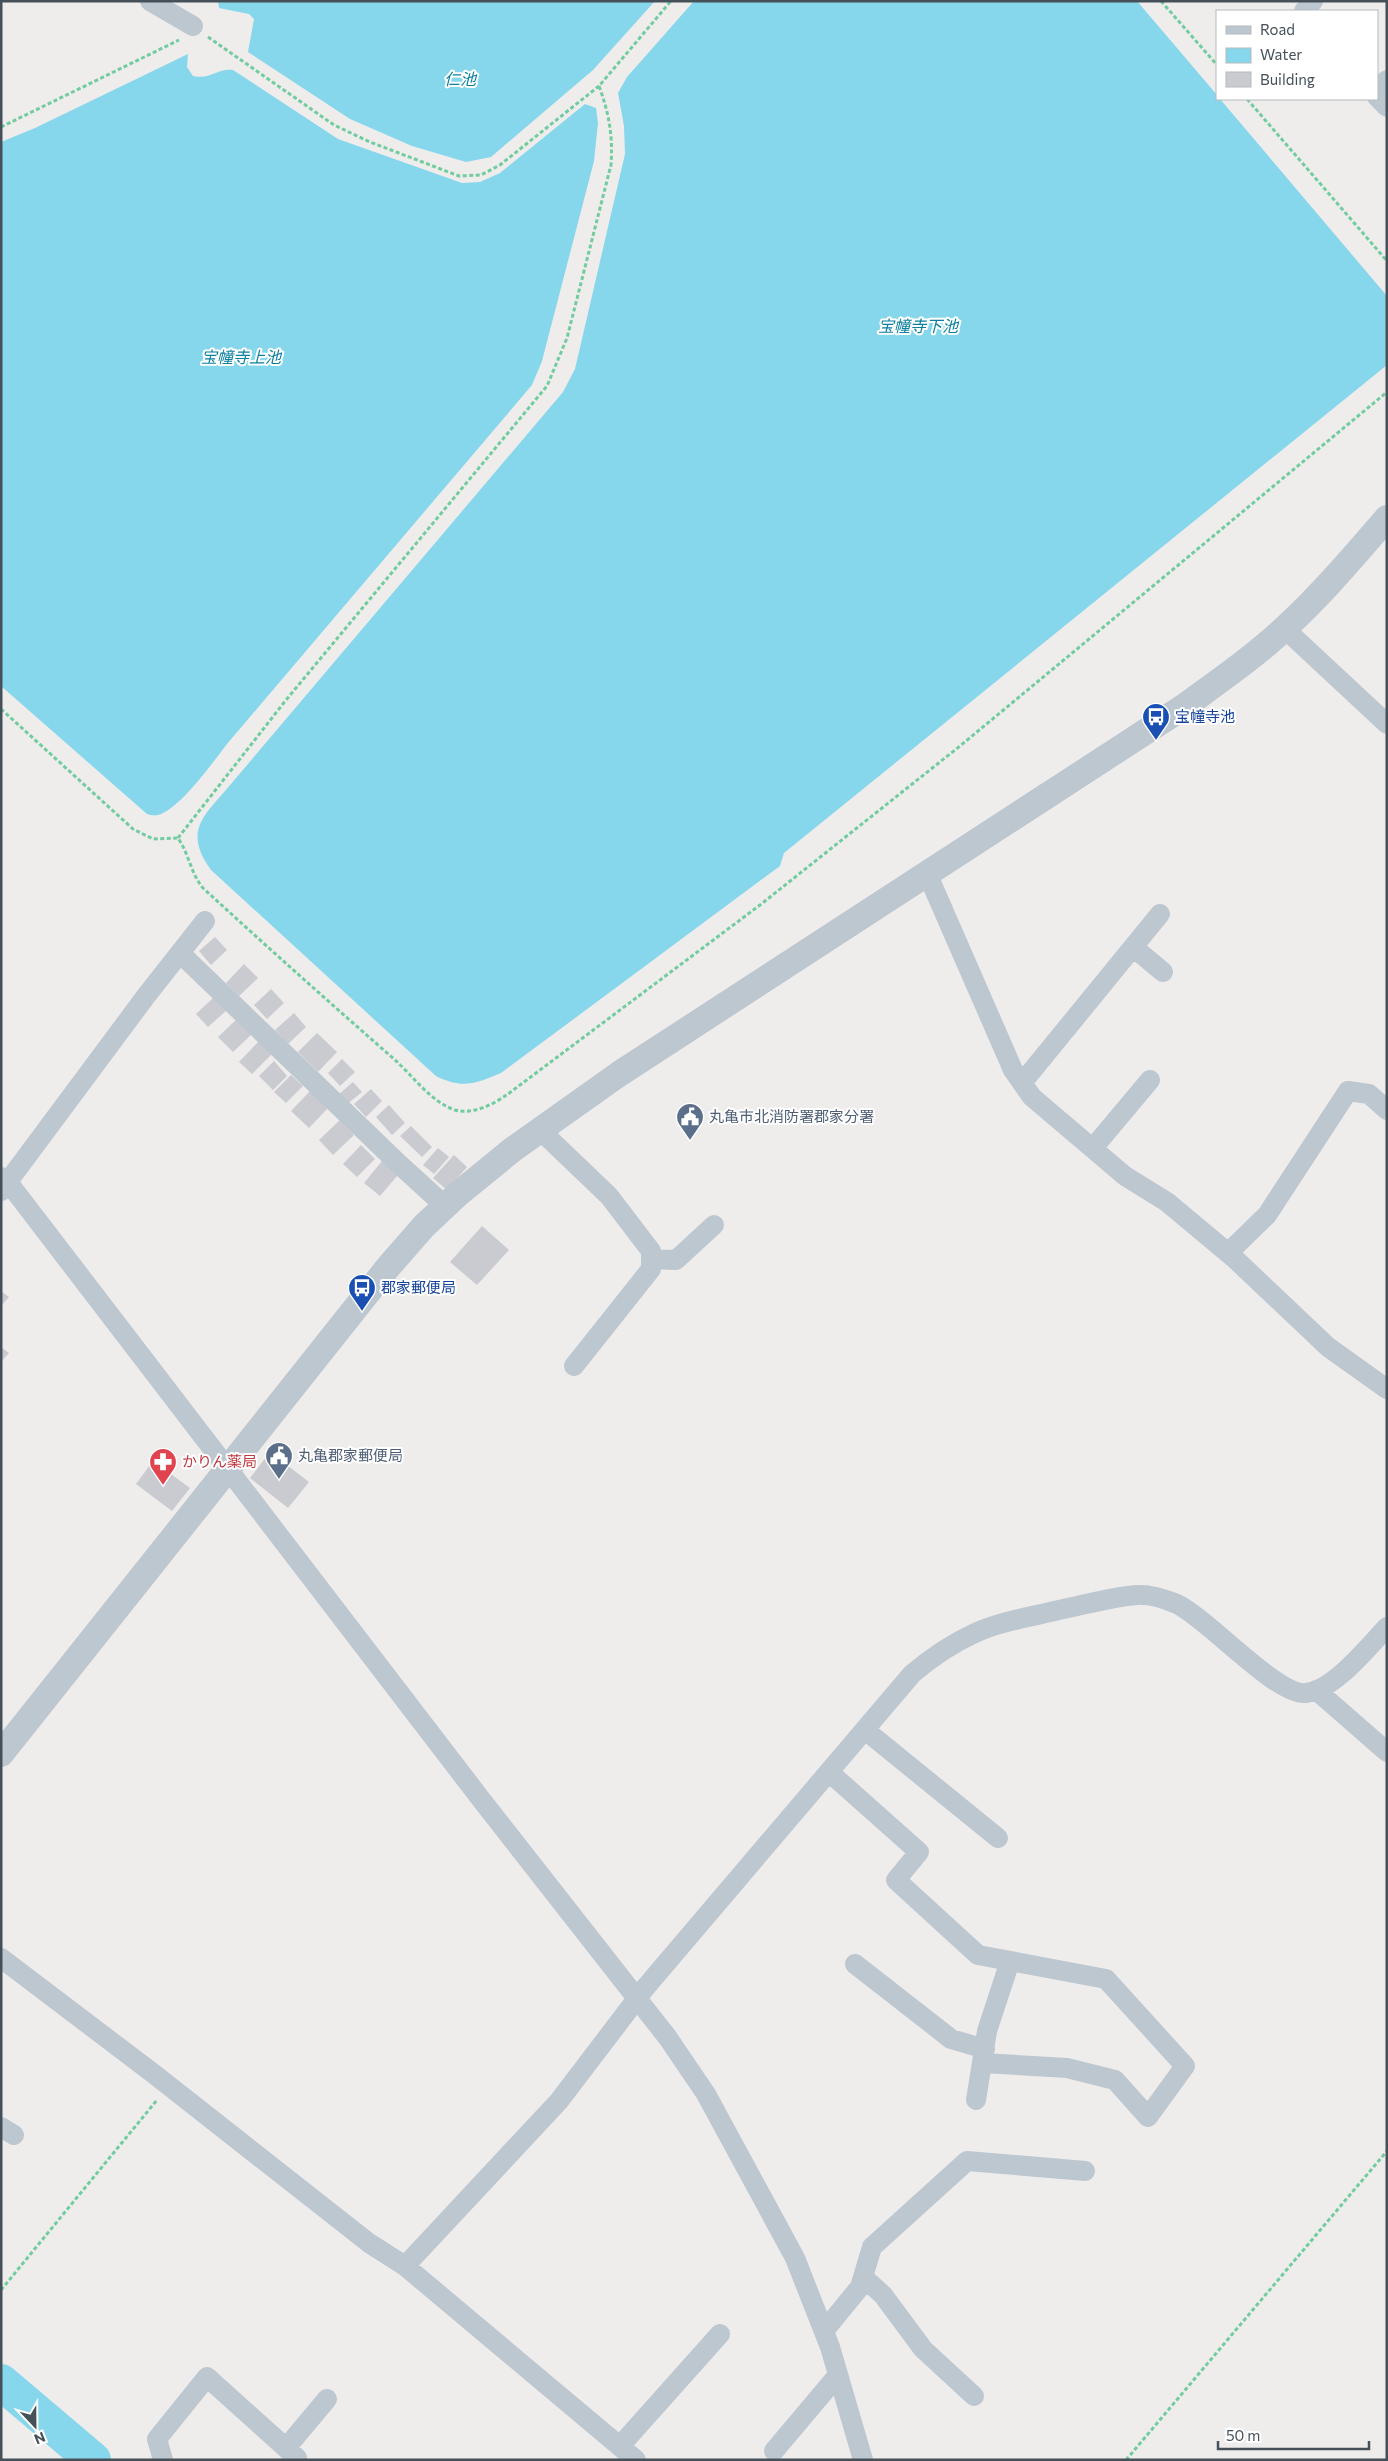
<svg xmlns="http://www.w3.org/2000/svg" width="1388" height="2461" font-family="Commissioner,'Noto Sans JP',sans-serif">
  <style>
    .water { fill: #86d7eb }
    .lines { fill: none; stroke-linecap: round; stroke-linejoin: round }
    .river { stroke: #86d7eb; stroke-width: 36 }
    .building { fill: #c9cbd1 }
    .path { stroke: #71cc9f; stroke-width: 3; stroke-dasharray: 4 2.5; stroke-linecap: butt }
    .minor { stroke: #bdc7cf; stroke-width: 20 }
    .tertiary { stroke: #bdc7cf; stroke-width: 26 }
    .labels { text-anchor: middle; stroke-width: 4; stroke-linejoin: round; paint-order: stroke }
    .transit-label { font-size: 15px; fill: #164399; stroke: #fff; text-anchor: start }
    .service-label { font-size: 15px; fill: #4e5e75; stroke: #fff; text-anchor: start }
    .health-label { font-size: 15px; fill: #be3a42; stroke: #fff; text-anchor: start }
    .water-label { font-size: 16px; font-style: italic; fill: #0c809f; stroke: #fff }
  </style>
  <rect width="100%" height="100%" fill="#efecec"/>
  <path class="water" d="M218,1H655L593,70L505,145L491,157L466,162L412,146L350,119L248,52L254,19L249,14L219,8Z
    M694,1H1137L1217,95V99H1220L1387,296V365L784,853L780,866L501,1073C475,1084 462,1089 436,1076L211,870C182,830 205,815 231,784L563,392L575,369L625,154L624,126L618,93L627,77Z
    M188,54L187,67L193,76C211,80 217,68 233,70L338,139L462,183L480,182L500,173L585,104L596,108L598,123L594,161L542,361L532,385L227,744C213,762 180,809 158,815C155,816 150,815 147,814L1,686V142L35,128Z"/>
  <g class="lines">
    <path class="river" d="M1,2382L93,2460"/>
  </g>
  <path class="building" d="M215,937L227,950L211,965L199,951Z
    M244,964L258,978L239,996L226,983Z
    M271,989L284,1003L267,1019L254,1005Z
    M214,997L227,1010L208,1027L196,1014Z
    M294,1013L306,1027L288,1044L275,1030Z
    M237,1019L252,1034L233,1052L218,1037Z
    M317,1033L337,1052L318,1072L298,1052Z
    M259,1041L272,1054L252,1074L239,1062Z
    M342,1059L355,1072L340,1086L328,1073Z
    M274,1061L287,1076L273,1090L259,1076Z
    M291,1075L303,1086L286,1103L274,1092Z
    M353,1082L362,1092L346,1105L338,1095Z
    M371,1089L382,1101L366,1117L354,1104Z
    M310,1091L328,1108L309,1128L291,1111Z
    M389,1105L405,1123L392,1135L376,1117Z
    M340,1120L354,1135L333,1155L319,1140Z
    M411,1126L432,1147L422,1157L400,1136Z
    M361,1145L375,1159L357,1177L343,1164Z
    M438,1148L449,1157L434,1174L423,1165Z
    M454,1155L467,1167L447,1190L433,1178Z
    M382,1161L398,1175L380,1196L364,1183Z
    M482,1226L509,1250L477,1285L450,1262Z
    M1,1291L9,1297L1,1306Z
    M1,1347L9,1353L1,1362Z
    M270,1452L309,1482L288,1508L250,1478Z
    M153,1461L190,1488L172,1511L136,1484Z"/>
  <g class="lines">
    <path class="path" d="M1161,1L1217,65
      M208,37L334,125L370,142L459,176L481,175L500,165L599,86
      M1247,99L1387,261
      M1,127L179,40
      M1,709L133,829L153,839L178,838C189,854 191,874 203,888C266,946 330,1003 394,1059C413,1076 431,1102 455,1110C473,1115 494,1104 508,1094L760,905L960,746L1387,392
      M178,838L286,700L547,386L567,338L611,165C613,136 609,113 599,86L671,1
      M1,2290L157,2100
      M1126,2460L1387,2151"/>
    <path class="minor" d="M150,1L193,26
      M1304,11L1313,1
      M1377,91L1387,80
      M1377,97L1387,107
      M1285,629L1387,724
      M927,873L1013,1070L1032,1097L1125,1176L1167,1202L1234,1258L1328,1347L1387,1389
      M1133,947L1163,972
      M180,953L399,1164L445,1206
      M1022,1083L1160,914
      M540,1130L609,1196L651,1251V1269L574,1366
      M1093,1148L1150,1080
      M1,1177L8,1182L480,1798L668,2038L706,2094L795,2258L830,2347L863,2460
      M1,1191L146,996L205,921
      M1228,1253L1267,1215L1348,1091L1369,1094L1387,1110
      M651,1259L676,1260L714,1225
      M1316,1690L1387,1752
      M865,1730L998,1838
      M829,1772L919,1852L896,1880L978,1955L1106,1979L1185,2066L1148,2117L1115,2080L1067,2068L983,2063
      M1,1958L154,2074L369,2243L405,2266L636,2460
      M855,1964L951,2039L985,2049
      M976,2100L987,2031L1010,1961
      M1,2127L14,2135
      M405,2266L559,2101L645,1988L912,1674C932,1657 951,1644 975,1633C1001,1621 1031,1617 1059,1610C1084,1605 1111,1597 1137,1595C1150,1594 1165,1599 1177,1604C1208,1619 1278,1697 1306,1693C1334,1690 1368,1647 1387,1627
      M863,2277L883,2295L923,2349L974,2396
      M824,2331L860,2287L872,2247L967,2161L1085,2171
      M620,2446L720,2334
      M286,2448L327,2399
      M774,2451L838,2375
      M163,2460L157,2439L207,2377L297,2458"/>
    <path class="tertiary" d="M1,1754L389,1266L424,1226L457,1195L512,1150L619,1074L1185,706C1219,681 1254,657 1285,628C1322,594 1354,556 1387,518"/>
  </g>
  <defs>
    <symbol id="bus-pin" viewBox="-11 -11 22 30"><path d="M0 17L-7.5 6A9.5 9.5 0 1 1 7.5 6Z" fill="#1a4fb4" stroke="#fff"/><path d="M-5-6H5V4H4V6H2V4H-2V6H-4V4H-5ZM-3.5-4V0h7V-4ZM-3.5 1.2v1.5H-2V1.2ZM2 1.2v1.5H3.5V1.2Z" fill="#fff"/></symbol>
    <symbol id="civic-pin" viewBox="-11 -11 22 30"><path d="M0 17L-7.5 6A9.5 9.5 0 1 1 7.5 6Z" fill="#5c6f8a" stroke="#fff"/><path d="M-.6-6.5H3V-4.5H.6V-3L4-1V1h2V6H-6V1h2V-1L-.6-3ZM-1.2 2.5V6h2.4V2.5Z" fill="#fff"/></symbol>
    <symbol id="pharmacy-pin" viewBox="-11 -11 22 30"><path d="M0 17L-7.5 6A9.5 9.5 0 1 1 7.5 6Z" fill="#e0444e" stroke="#fff"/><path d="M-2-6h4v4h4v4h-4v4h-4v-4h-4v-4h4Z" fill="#fff"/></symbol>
  </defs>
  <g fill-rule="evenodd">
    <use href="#bus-pin" x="1140" y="701" width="32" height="43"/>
    <use href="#civic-pin" x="674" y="1101" width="32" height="43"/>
    <use href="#bus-pin" x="346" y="1272" width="32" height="43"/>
    <use href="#civic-pin" x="263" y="1440" width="32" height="43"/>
    <use href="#pharmacy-pin" x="147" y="1446" width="32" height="43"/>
  </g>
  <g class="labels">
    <g class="transit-label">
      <text x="1175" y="722">宝幢寺池</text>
      <text x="381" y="1293">郡家郵便局</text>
    </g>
    <g class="service-label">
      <text x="709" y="1122">丸亀市北消防署郡家分署</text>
      <text x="298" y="1461">丸亀郡家郵便局</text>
    </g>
    <g class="health-label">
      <text x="182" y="1467">かりん薬局</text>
    </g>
    <g class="water-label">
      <text x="460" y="85">仁池</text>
      <text x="918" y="332">宝幢寺下池</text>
      <text x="241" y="363">宝幢寺上池</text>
    </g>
  </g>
  <rect width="1388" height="2461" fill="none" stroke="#455059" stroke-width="5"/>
  <rect x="1216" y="10" width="162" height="90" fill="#ffffff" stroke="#b5b9bd"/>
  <rect x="1226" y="26" width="25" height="8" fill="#bdc7cf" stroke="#b5b9bd"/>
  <text x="1260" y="35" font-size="15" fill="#455059">Road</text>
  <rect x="1226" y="48" width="25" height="15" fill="#86d7eb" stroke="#b5b9bd"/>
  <text x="1260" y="60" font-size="15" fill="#455059">Water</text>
  <rect x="1226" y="72" width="25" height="15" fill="#c9cbd1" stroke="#b5b9bd"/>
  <text x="1260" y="85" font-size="15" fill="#455059">Building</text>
  <g transform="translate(35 2426) rotate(158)" stroke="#ffffff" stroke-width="4" paint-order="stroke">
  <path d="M0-4L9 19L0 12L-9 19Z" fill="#455059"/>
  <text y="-8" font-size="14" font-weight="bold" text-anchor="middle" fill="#455059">N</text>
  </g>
  <path d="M1218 2441v8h151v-8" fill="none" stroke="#455059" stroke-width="2.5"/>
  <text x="1226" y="2441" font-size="15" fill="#455059" stroke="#ffffff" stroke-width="4" paint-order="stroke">50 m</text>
</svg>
